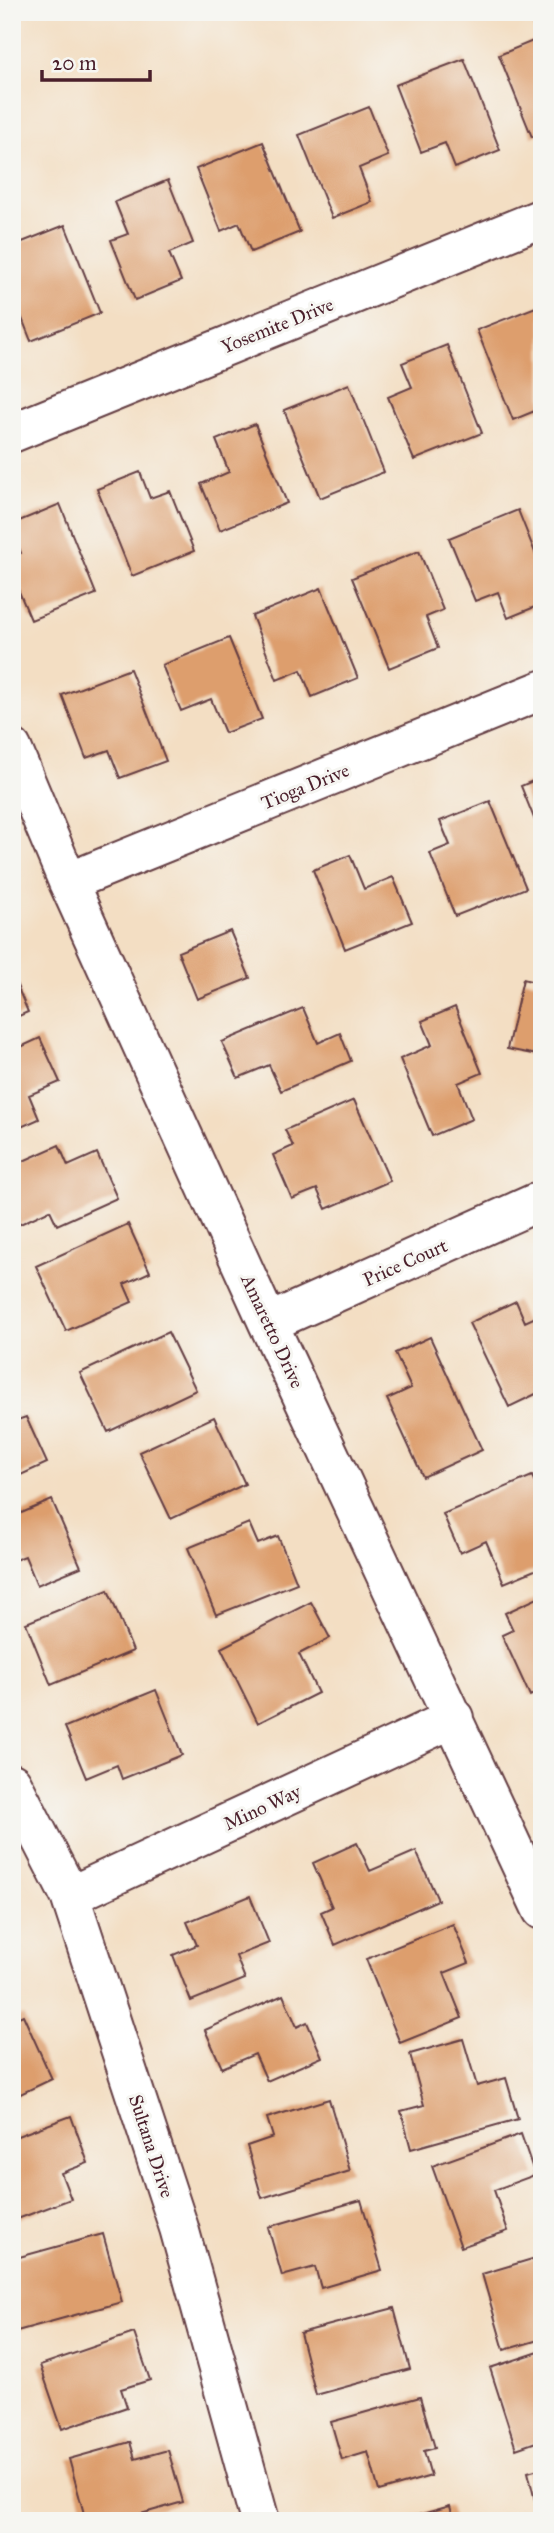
<svg xmlns="http://www.w3.org/2000/svg" width="554" height="2533" font-family="'IM FELL Great Primer',serif">
  <style>
    .building { fill: #dd9e6d }
    .lines { fill: none; stroke-linecap: round; stroke-linejoin: round }
    .minor-casing { stroke: #633c42; stroke-width: 42 }
    .minor { stroke: #fff; stroke-width: 38 }
    .labels { text-anchor: middle; stroke-width: 6; stroke-linejoin: round; paint-order: stroke }
    .street-label { font-size: 19px; fill: #4a1f2b; stroke: #f6f6f2 }
  </style>
  <rect width="100%" height="100%" fill="#f6f6f2"/>
  <filter id="ink" filterUnits="userSpaceOnUse"><feTurbulence type="fractalNoise" baseFrequency=".0143" numOctaves="2"/><feDisplacementMap in="SourceGraphic" scale="14" xChannelSelector="R" yChannelSelector="G"/><feConvolveMatrix kernelMatrix="1 2 1 2 8 2 1 2 1" color-interpolation-filters="sRGB"/></filter>
  <filter id="wash" filterUnits="userSpaceOnUse"><feTurbulence type="fractalNoise" baseFrequency=".00686" numOctaves="4" result="noise"/><feDisplacementMap in="SourceGraphic" scale="28" xChannelSelector="R" yChannelSelector="G"/><feGaussianBlur stdDeviation="1.57" result="paint"/><feColorMatrix in="noise" values="0 0 0 0 0 0 0 0 0 0 0 0 0 0 0 0 0 1.4 0 .05"/><feComposite in="paint" operator="in"/></filter>
  <g filter="url(#wash)">
    <rect width="100%" height="100%" fill="#f3dec3"/>
    <g id="blocks">
      <path class="building" d="M542,22V133L532,137L499,55L538,39L533,26Z
        M464,59L500,150L455,168L445,143L421,152L395,85Z
        M369,107L388,156L359,168L372,202L332,218L299,135Z
        M263,142L300,232L251,252L239,223L221,231L196,169Z
        M168,180L193,243L169,253L181,281L135,300L111,240L128,234L115,202Z
        M65,225L100,313L31,341L12,293V246Z
        M541,305L542,408L513,420L477,330Z
        M447,345L482,433L414,460L388,397L412,387L402,363Z
        M349,384L384,472L320,498L284,410Z
        M255,424L287,503L220,530L201,484L229,472L216,440Z
        M140,472L150,498L170,491L194,551L132,576L97,489Z
        M60,504L96,594L31,620L12,575V557L21,553L12,530V524Z
        M518,510L542,570V604L508,618L498,592L475,601L449,538Z
        M419,551L443,610L426,617L438,648L389,668L352,578Z
        M321,588L358,678L312,697L301,670L277,680L252,616Z
        M229,638L262,719L225,733L211,699L181,711L162,665Z
        M130,669L166,761L120,778L109,750L86,758L62,695Z
        M542,777V838L521,786Z
        M490,801L526,888L455,916L430,853L450,845L440,821Z
        M350,855L364,889L393,877L412,922L345,949L313,870Z
        M230,931L250,978L197,999L178,952Z
        M12,974L28,1012L12,1019Z
        M523,979L542,984V1056L507,1049Z
        M455,1007L482,1073L458,1083L472,1119L432,1136L400,1059L432,1045L422,1021Z
        M303,1008L318,1043L340,1033L351,1061L281,1091L269,1065L238,1078L222,1042Z
        M40,1038L60,1082L29,1095L39,1119L12,1131V1051Z
        M354,1100L390,1181L326,1209L317,1189L292,1199L273,1155L293,1146L285,1130Z
        M59,1145L68,1166L97,1153L117,1198L57,1225L50,1210L16,1226L12,1218V1166Z
        M128,1224L150,1272L124,1284L132,1302L66,1331L36,1266Z
        M516,1301L525,1322L542,1314V1391L509,1407L469,1323Z
        M168,1332L196,1390L108,1432L80,1373Z
        M430,1337L482,1450L423,1477L387,1399L411,1388L395,1353Z
        M26,1417L47,1463L12,1479V1422Z
        M214,1417L245,1484L171,1519L139,1452Z
        M532,1476L542,1498V1567L504,1583L486,1541L460,1553L443,1514Z
        M52,1500L81,1567L37,1585L25,1556L12,1561V1517Z
        M249,1523L258,1544L278,1536L297,1583L216,1615L188,1548Z
        M108,1590L133,1651L51,1685L26,1623Z
        M542,1596V1690L530,1696L502,1635L513,1630L505,1613Z
        M311,1602L330,1638L299,1654L318,1693L258,1723L221,1648Z
        M156,1690L182,1755L122,1779L117,1765L86,1778L65,1727Z
        M357,1843L370,1871L416,1851L438,1900L335,1945L321,1912L332,1907L313,1863Z
        M250,1896L269,1943L236,1956L245,1979L191,2001L173,1955L197,1945L187,1922Z
        M453,1924L469,1963L444,1973L462,2018L400,2043L366,1959Z
        M283,1995L297,2027L307,2022L322,2057L267,2081L255,2054L222,2068L205,2030Z
        M23,2015L52,2079L12,2098V2020Z
        M463,2039L477,2086L506,2078L518,2119L411,2149L401,2111L424,2105L410,2054Z
        M329,2099L350,2171L262,2198L247,2146L273,2137L267,2118Z
        M71,2116L88,2163L61,2173L71,2199L12,2221V2138Z
        M521,2134L535,2175L494,2190L508,2231L461,2247L432,2166Z
        M361,2200L382,2270L321,2288L315,2267L282,2276L268,2227Z
        M103,2234L122,2302L17,2331L12,2313V2259Z
        M542,2256V2339L504,2350L482,2274Z
        M394,2308L410,2369L316,2395L300,2333Z
        M134,2333L150,2380L121,2389L127,2407L62,2429L40,2365Z
        M542,2351V2440L516,2449L490,2368Z
        M420,2397L435,2448L424,2451L431,2476L379,2491L368,2452L342,2460L331,2422Z
        M130,2442L135,2459L168,2450L183,2502L116,2521H86L69,2459Z
        M542,2468V2521H540L528,2472Z
        M450,2506L454,2521H401V2520Z"/>
    </g>
  </g>
  <g filter="url(#ink)">
    <use href="#blocks" fill-opacity="0" stroke="#633c42" stroke-width="2"/>
    <g class="lines">
      <defs>
        <path id="minor" d="M12,433L542,218
          M12,748L68,882L268,1323L542,1910
          M68,882L542,690
          M268,1323L542,1200
          M12,1783L70,1896L179,2228L260,2521
          M70,1896L454,1718"/>
      </defs>
      <use href="#minor" class="minor-casing"/>
      <use href="#minor" class="minor"/>
    </g>
  </g>
  <g class="labels">
    <g class="street-label">
      <text transform="translate(277 325) rotate(-22)" y="7">Yosemite Drive</text>
      <text transform="translate(305 786) rotate(-22)" y="7">Tioga Drive</text>
      <text transform="translate(405 1262) rotate(-24)" y="7">Price Court</text>
      <text transform="translate(273 1331) rotate(65)" y="7">Amaretto Drive</text>
      <text transform="translate(262 1807) rotate(-25)" y="7">Mino Way</text>
      <text transform="translate(152 2146) rotate(72)" y="7">Sultana Drive</text>
    </g>
  </g>
  <rect width="554" height="2533" fill="none" stroke="#f6f6f2" stroke-width="42"/>
  <path d="M42 70v10h108v-10" fill="none" stroke="#4a1f2b" stroke-width="3.5"/>
  <text x="52" y="70" font-size="21" fill="#4a1f2b" stroke="#f6f6f2" stroke-width="5" paint-order="stroke">20 m</text>
</svg>
